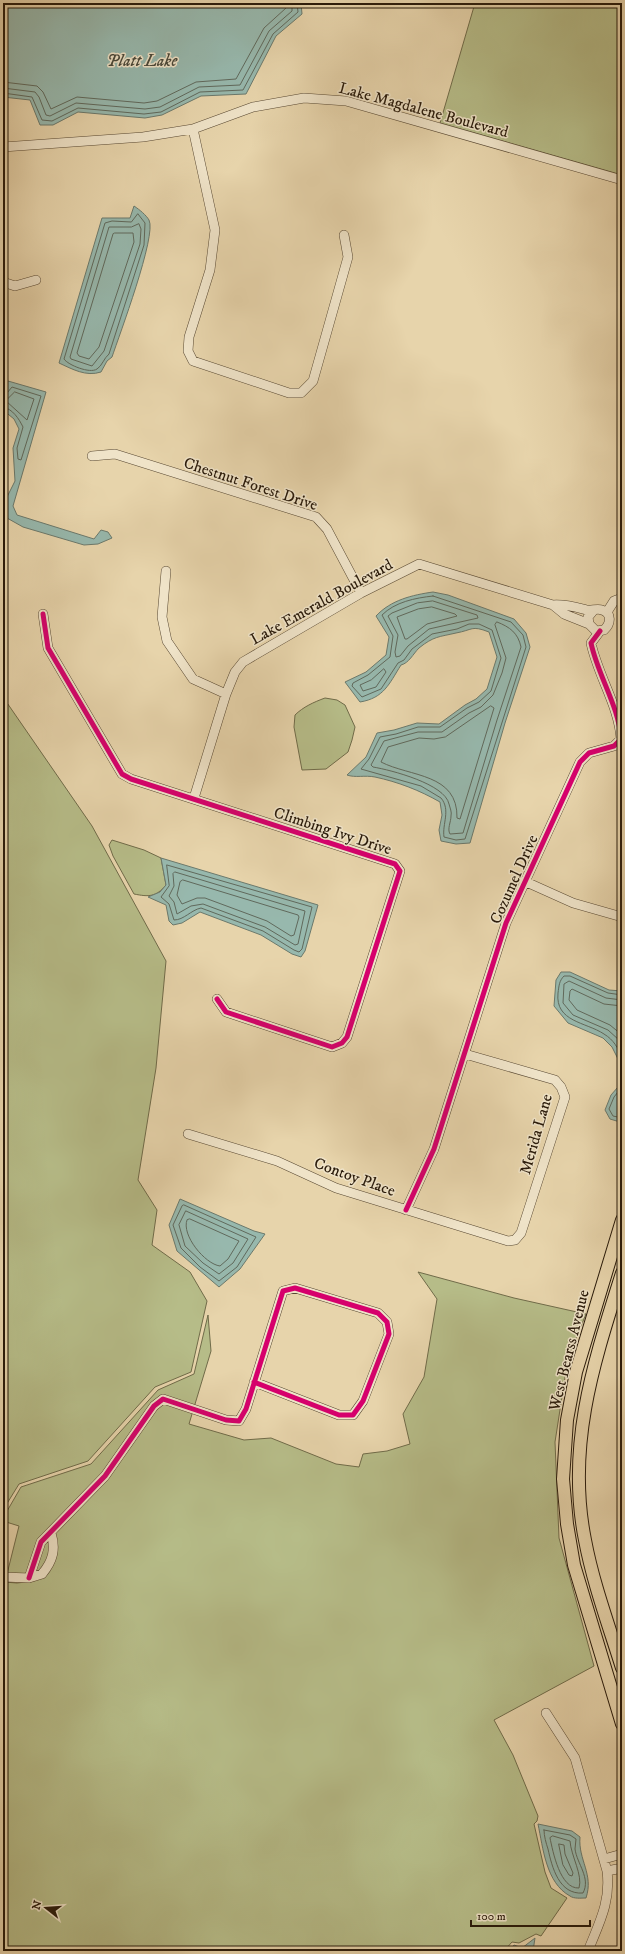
<svg xmlns="http://www.w3.org/2000/svg" width="625" height="1954" font-family="'IM FELL DW Pica',serif">
  <style>
    .green { fill: #b6bc88; stroke: #706b49 }
    .water { fill: #97b8ad; stroke: #6b796c }
    .lines { fill: none; stroke-linecap: round; stroke-linejoin: round }
    .shore { stroke: #60695c; stroke-width: 1 }
    .minor-casing { stroke: #584832; stroke-width: 10 }
    .major-casing { stroke: #291a0a; stroke-width: 14 }
    .minor { stroke: #efe3c8; stroke-width: 9 }
    .major { stroke: #e7d4ab; stroke-width: 12 }
    .cycleway-casing { stroke: #efe3c8; stroke-width: 8 }
    .cycleway { stroke: #d6006c; stroke-width: 5 }
    .labels { text-anchor: middle; stroke-width: 3; stroke-linejoin: round; paint-order: stroke }
    .street-label { font-size: 16px; fill: #291a0a; stroke: #efe3c8 }
    .water-label { font-size: 17px; font-style: italic; fill: #4a493b; stroke: #efe3c8 }
  </style>
  <rect width="100%" height="100%" fill="#e7d4ab"/>
  <filter id="stains"><feTurbulence type="fractalNoise" baseFrequency=".005" numOctaves="4"/><feColorMatrix values="0 0 0 0 .2 0 0 0 0 .09 0 0 0 0 .02 0 0 0 .5 -.17"/></filter>
  <radialGradient id="worn" r=".72"><stop offset=".6" stop-color="#630" stop-opacity="0"/><stop offset="1" stop-color="#630" stop-opacity=".3"/></radialGradient>
  <path class="green" d="M475,3H622V175L440,123Z
    M3,697L92,826L166,961L156,1068L138,1180L157,1210L152,1245L190,1272L207,1301L191,1372L155,1387L88,1461L19,1484L3,1510Z
    M325,698L337,700L345,705L355,727L352,740L348,752L326,769L302,770L294,727L295,715C303,707 314,702 325,698Z
    M112,840L144,850L161,858L166,885C156,897 149,897 134,894L113,856L109,845Z
    M418,1272L514,1298L586,1314L568,1358L555,1442L559,1538L594,1666L494,1720L513,1755L538,1816L537,1821L534,1824L545,1872L551,1888L567,1898L541,1936L536,1934L519,1943L512,1942L504,1951H3V1586L4,1582L17,1583L34,1581L7,1574L19,1526L3,1521V1518L21,1487L91,1464L158,1390L194,1374L208,1315L211,1351L189,1424L244,1440L271,1438L336,1464L359,1467L363,1454L387,1451L410,1444L403,1414L424,1377L437,1299Z"/>
  <path class="water" d="M3,3H301L302,14L276,36L246,94L201,96L162,115L145,118L78,112L53,125H40L30,100L3,97Z
    M134,206C140,210 146,215 149,220C157,235 119,336 112,357L107,361L101,372C86,377 72,369 59,363L102,218H130Z
    M8,381L46,392L13,506L17,515L94,539L101,530L108,532L112,538L98,544L84,545L23,527L7,518L3,505L15,481L13,448L19,429L14,419L3,410V393Z
    M433,592L448,595L514,619L526,633L530,647L505,723L470,843L456,844L441,841L439,830L442,815L440,802C419,790 398,782 375,777C365,775 355,778 347,775L366,757L377,733L394,730L417,723L439,724L465,705L476,699L487,689L497,657L489,632C471,625 473,630 456,633C439,637 434,636 419,648C413,654 409,663 401,665C389,684 384,698 360,702L345,682L366,672L386,655L389,637L376,616C391,600 412,595 433,592Z
    M161,858L318,905L305,951L301,957L292,954L261,935L200,912L182,923L173,925L169,921L166,905L148,897L160,892L166,885Z
    M561,972H570L609,990L622,991V1121L620,1122L610,1119L605,1110L611,1095L618,1087L621,1074L618,1059L612,1047L603,1038L568,1023L554,1006L556,980Z
    M180,1199L254,1231L265,1234L240,1269L219,1287L177,1251L169,1225Z
    M538,1824L572,1831L580,1837C578,1860 594,1874 586,1898C581,1898 574,1899 570,1896C546,1883 543,1848 538,1824Z
    M535,1938L533,1951H509L514,1945L522,1948Z"/>
  <g class="lines">
    <path class="shore" d="M3,82L37,86L43,92L51,109L77,97L144,103L157,101L196,82L236,79L264,28L286,8V3
      M3,88L35,92L39,97L46,115L50,116L76,103L145,109L160,107L199,87L240,85L269,31L292,11V3
      M3,93L32,97L42,120L52,121L78,108L144,114L161,112L200,92L243,90L273,34L298,12L297,3
      M138,214L145,223L144,245L109,354C104,358 102,366 97,369C90,374 68,365 64,359L105,223L112,221L131,222Z
      M139,224L141,229L140,244L104,351L92,366L71,359L70,357L109,227H131Z
      M115,233H133L134,242L99,347L89,359L79,356L77,353L113,234Z
      M15,392L34,399L27,420L6,401Z
      M3,394L7,393L12,387L41,396L21,460L18,459L17,448L23,427C19,419 13,409 3,407
      M433,596L511,622L523,635L526,647L465,839L456,840L444,837C442,824 451,810 441,798L421,786L361,769L369,759L380,737L396,734L418,727H440L467,708L479,702L491,691L501,658L492,630L479,624H469L457,629L432,634L412,649L404,660L398,663L381,689L362,697L352,686L353,683L368,675L390,657L393,636L382,615C395,602 415,598 433,596Z
      M433,601L477,615L478,618L429,629L408,646L400,656L396,657L395,652L398,635L388,616L392,613L417,603Z
      M432,607L455,614L457,616L427,624L407,639H405L397,617L418,609Z
      M497,622C510,627 518,633 521,647L497,720L463,833L450,834C447,829 451,822 451,816C452,812 450,808 449,804C445,784 391,770 373,767L371,765L384,741L418,732H442L469,713L481,707L493,695L502,673L506,658L495,625Z
      M384,669L386,672L376,687L363,691L360,685L371,680Z
      M491,706L494,708L460,819L457,818C458,773 410,777 381,762L388,747L419,738L434,739L445,737Z
      M167,865L312,907L302,949L299,952L294,950L263,931L201,908C191,910 184,920 174,920L169,904L161,897L169,886Z
      M175,872L305,911L298,944L295,945L265,927L203,904L191,906L177,914L174,902L169,896L174,886L173,874Z
      M183,880L298,915L299,917L294,935L291,936L267,921L205,898H197L182,904L177,895L180,882Z
      M622,995L608,993L570,976H564C559,981 559,986 558,993C555,1022 586,1022 604,1034C614,1040 618,1048 622,1058
      M622,1000L606,998L569,981L564,984L563,1003L573,1015L608,1030L619,1040L622,1046
      M622,1006L604,1004L572,989L570,991L569,1000L577,1010L610,1025L622,1035
      M622,1087L614,1097L609,1109L613,1116L622,1118
      M184,1205L256,1237L237,1267L219,1281L200,1267L181,1248L173,1225L182,1206Z
      M186,1211L248,1239L233,1263L219,1274L203,1263L185,1246L179,1225Z
      M190,1219L239,1241L228,1259L220,1266C205,1264 181,1235 187,1220Z
      M544,1830L570,1835L576,1839C576,1842 575,1846 575,1849C577,1864 591,1878 583,1893C559,1895 552,1867 548,1849C546,1843 544,1836 544,1830Z
      M553,1836L570,1841C571,1856 583,1875 579,1888C560,1889 553,1852 550,1838Z
      M559,1844L564,1845L565,1854L573,1873L572,1876L569,1875L563,1865Z"/>
    <defs>
      <path id="minor" d="M193,129L215,230L210,270L189,337L188,351L193,361L289,393H301L313,381L348,257L344,235
        M3,147L143,137L193,129L253,107L304,98L346,101L622,180
        M3,282L15,286L36,280
        M92,456L115,454L316,517L327,529L361,593
        M166,571L162,617L167,641L193,679L226,694
        M607,612L614,601L622,598
        M43,614L48,648L122,774L131,779L395,864L400,871L347,1037L342,1043L332,1047L226,1012L217,999
        M589,624L564,614L553,605C565,604 575,607 587,610C592,611 597,608 602,610C612,613 611,624 604,630L596,631L589,624L588,617L593,611
        M194,798L226,694L235,672L243,662L361,593L419,564L553,605
        M524,881L573,903L622,917
        M188,1134L277,1161L336,1188L508,1241L515,1240L521,1233L565,1097L561,1087L555,1080L465,1054
        M406,1210L434,1149L506,923L580,762L589,753L614,746L621,739C619,706 598,676 591,643L600,631
        M3,1577L29,1578L42,1574C53,1561 56,1549 51,1533
        M29,1578L41,1542L105,1476L154,1406L163,1399L226,1420L239,1421L246,1409L283,1291L295,1288L378,1313L387,1322L389,1334L363,1401L353,1415H339L254,1382
        M546,1713L575,1758L607,1871C611,1902 599,1923 588,1951
        M604,1859L622,1854
        M607,1871L622,1868"/>
      <path id="major" d="M622,1220L576,1372L567,1420L563,1479L567,1524L574,1565L622,1724
        M622,1273C594,1362 566,1445 585,1540C593,1583 609,1626 622,1668"/>
    </defs>
    <use href="#minor" class="minor-casing"/>
    <use href="#major" class="major-casing"/>
    <use href="#minor" class="minor"/>
    <use href="#major" class="major"/>
    <defs>
      <path id="cycleway" d="M43,614L48,648L122,774L131,779L395,864L400,871L347,1037L342,1043L332,1047L226,1012L217,999
        M406,1210L434,1149L506,923L580,762L589,753L614,746L621,739C619,706 598,676 591,643L600,631
        M29,1578L41,1542L105,1476L154,1406L163,1399L226,1420L239,1421L246,1409L283,1291L295,1288L378,1313L387,1322L389,1334L363,1401L353,1415H339L254,1382"/>
    </defs>
    <use href="#cycleway" class="cycleway-casing"/>
    <use href="#cycleway" class="cycleway"/>
  </g>
  <g class="labels">
    <g class="street-label">
      <text transform="translate(424 109) rotate(15)" y="6">Lake Magdalene Boulevard</text>
      <text transform="translate(251 483) rotate(18)" y="6">Chestnut Forest Drive</text>
      <text transform="translate(321 601) rotate(-29)" y="6">Lake Emerald Boulevard</text>
      <text transform="translate(333 830) rotate(18)" y="6">Climbing Ivy Drive</text>
      <text transform="translate(513 879) rotate(-66)" y="6">Cozumel Drive</text>
      <text transform="translate(535 1134) rotate(-74)" y="6">Merida Lane</text>
      <text transform="translate(355 1176) rotate(20)" y="6">Contoy Place</text>
      <text transform="translate(568 1350) rotate(-76)" y="6">West Bearss Avenue</text>
    </g>
    <g class="water-label">
      <text x="142" y="66">Platt Lake</text>
    </g>
  </g>
  <rect width="625" height="1954" fill="none" stroke="#e7d4ab" stroke-width="16"/>
  <rect x="4" y="4" width="617" height="1946" fill="none" stroke="#291a0a" stroke-width="2"/>
  <rect x="8" y="8" width="609" height="1938" fill="none" stroke="#291a0a"/>
  <g transform="translate(46 1908) rotate(287)" stroke="#efe3c8" stroke-width="3" paint-order="stroke">
  <path d="M0-3L7 15L0 10L-7 15Z" fill="#291a0a"/>
  <text y="-6" font-size="11" font-weight="bold" text-anchor="middle" fill="#291a0a">N</text>
  </g>
  <path d="M471 1920v6h119v-6" fill="none" stroke="#291a0a" stroke-width="2"/>
  <text x="477" y="1920" font-size="12" fill="#291a0a" stroke="#efe3c8" stroke-width="3" paint-order="stroke">100 m</text>
  <rect width="100%" height="100%" filter="url(#stains)"/>
  <rect width="100%" height="100%" fill="url(#worn)"/>
</svg>
